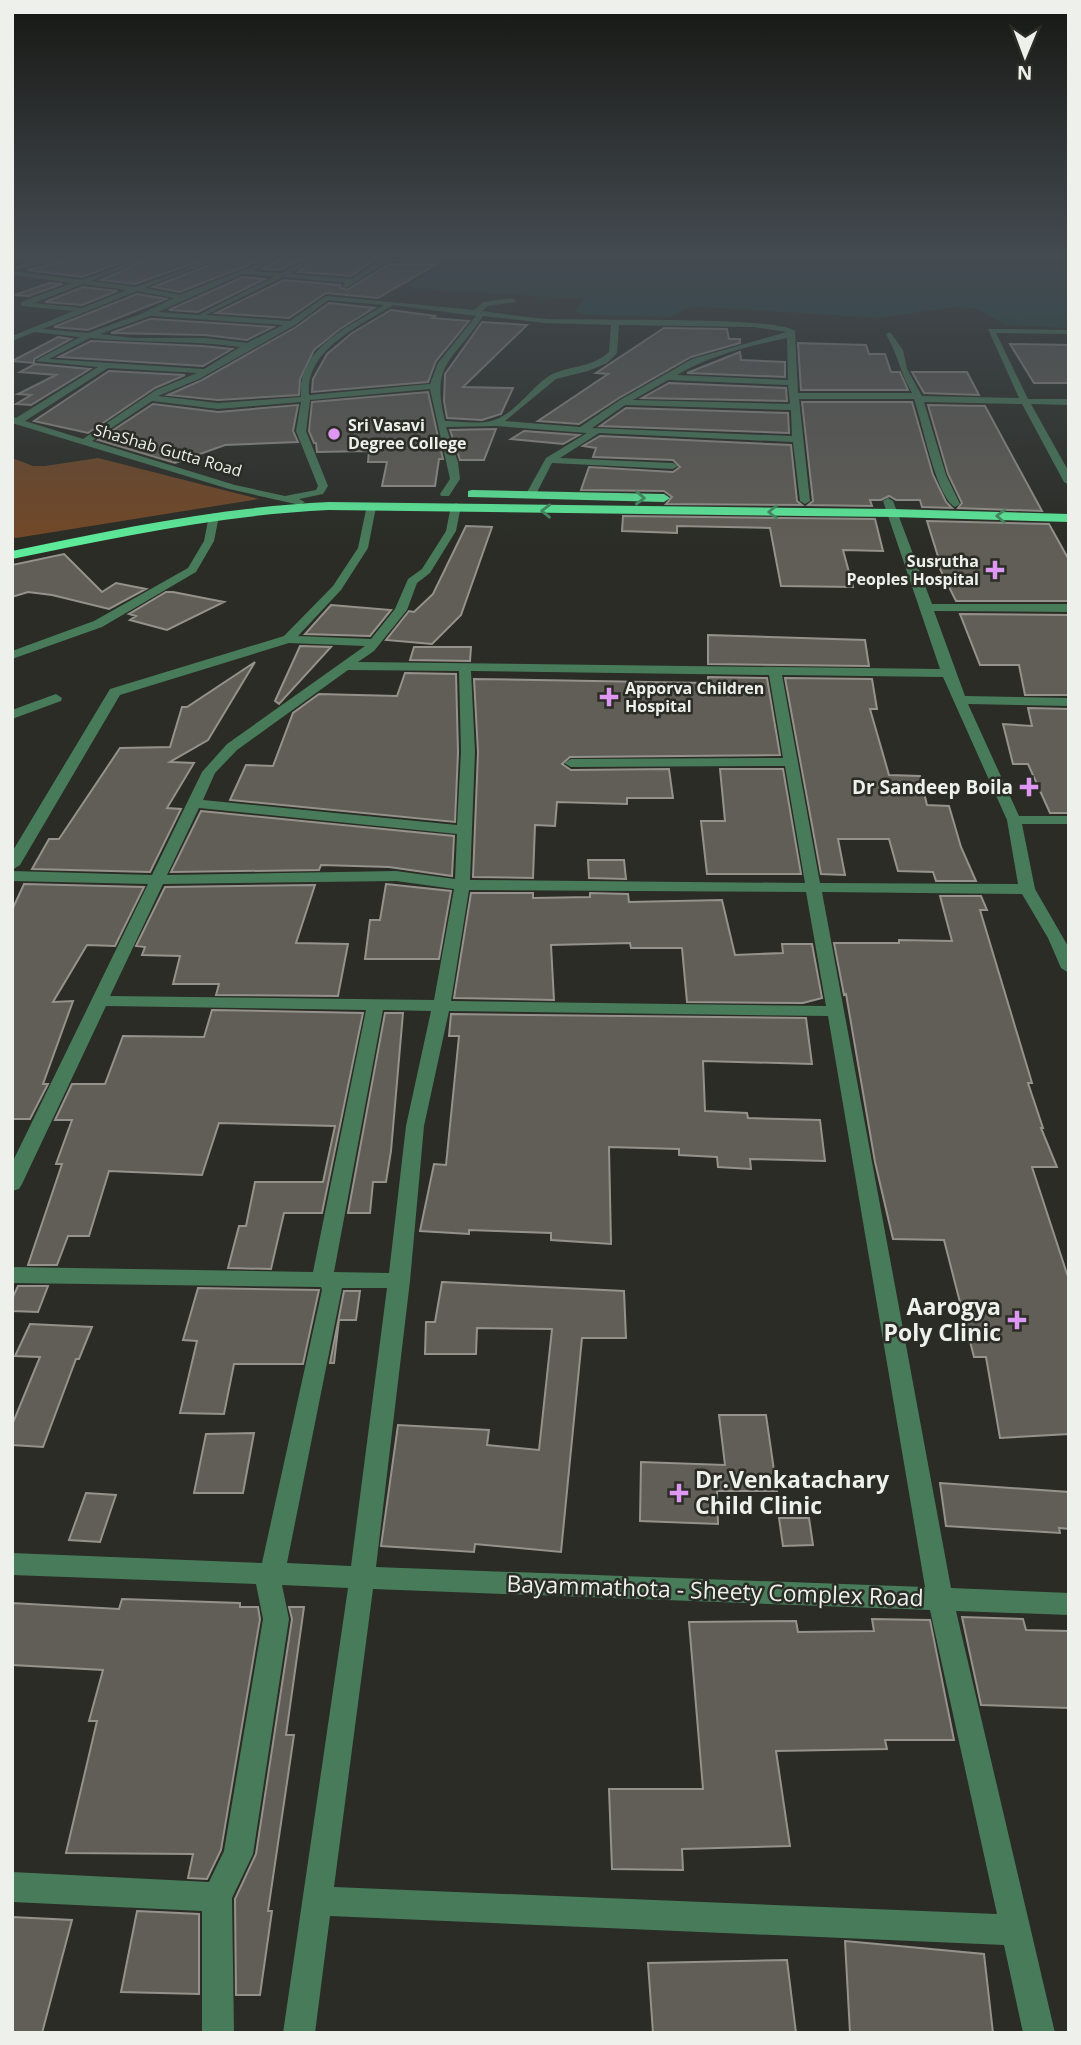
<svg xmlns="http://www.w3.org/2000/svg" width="1081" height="2045" font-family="'Open Sans',sans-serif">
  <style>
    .green { fill: #724827 }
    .water { fill: #1f4441 }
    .building { fill: #615e57; stroke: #95928b; stroke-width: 2 }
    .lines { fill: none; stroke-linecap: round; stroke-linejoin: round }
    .minor { fill: #487b5a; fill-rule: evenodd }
    .highway { fill: #5deb9a; fill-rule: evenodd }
    .oneway { stroke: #448c60 }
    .poi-dot { fill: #de98f3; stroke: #2a2c25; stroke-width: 2.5 }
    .labels { text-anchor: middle; stroke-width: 5; stroke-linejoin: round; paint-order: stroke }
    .far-poi-label { font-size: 16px; font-weight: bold; fill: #eef0eb; stroke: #2a2c25; text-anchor: start }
    .far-street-label { font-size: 16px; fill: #eef0eb; stroke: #2a2c25 }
    .poi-label { font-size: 19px; font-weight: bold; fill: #eef0eb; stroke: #2a2c25; text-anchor: end }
    .near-poi-label { font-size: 23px; font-weight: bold; fill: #eef0eb; stroke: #2a2c25; text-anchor: end }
    .near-street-label { font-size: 23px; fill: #eef0eb; stroke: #2a2c25 }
  </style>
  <rect width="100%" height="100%" fill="#2a2c25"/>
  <path class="green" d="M12,458L33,466H45L98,458L259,499L16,538L12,537Z"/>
  <path class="water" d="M463,258H1069V328L1006,325L977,309L956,307L880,318L699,307L688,308L670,317L586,315L575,311L583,300L580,299L418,289L408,286L435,269Z"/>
  <path class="building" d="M67,258H134L82,277L27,270L65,261Z
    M152,258H209L135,284L101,280Z
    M218,258H266L180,292L153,287L217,262Z
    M282,258H305L280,270L262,269Z
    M319,258H364L375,260L351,276L298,272Z
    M389,264L435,265L378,298L326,293L289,318L216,313L284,280L340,285L341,288L347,290Z
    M243,277L265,279L198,312L169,310Z
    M49,283L62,284L29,296L15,295Z
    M83,287L117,291L82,305L45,302Z
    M137,294L166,299L88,330L54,327Z
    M329,303L374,308L340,329L314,350L300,379L299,395L218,400L168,395L200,381L296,327Z
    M391,310L435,316L432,318L469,321L436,361L428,382L312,392L313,379L327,354L352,333Z
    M150,319H153L273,327L247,340L205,335L111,333Z
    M482,322L527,325L463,387L513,388L501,414L482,420L447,418L444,401L445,374Z
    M664,328L727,329L729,339H740V343L691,357L619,398L579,424L538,421L608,374L596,373Z
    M58,337L71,339L34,359V363L12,361Z
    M91,341L202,346L232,349L203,366L59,357Z
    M798,343L866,345L869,354H885L891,372H900L908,390H801Z
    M1010,344L1069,345V383H1034Z
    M740,352L741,360L785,362V377L687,373Z
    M35,364L90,369L31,405L16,404L31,395L18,394L56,375L20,372Z
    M109,371L185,375L155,388L88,433L34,421Z
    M912,372H967L979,395L924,393Z
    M669,383L786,388L787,401L642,398Z
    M428,392L443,459H439L435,486H382L387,462H368L369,451L317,452L316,443H314L309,431L312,402Z
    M802,402H912L933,475L946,502L952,508L922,507L920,500H896L889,496L881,500H870L872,506L808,505L813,501Z
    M153,404L218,412L298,405L293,431L298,442L225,445L175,463L98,440Z
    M928,405L985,406L1042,511L958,508L962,503L948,474Z
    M626,408L788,413L789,433L600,426Z
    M496,429L484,460H460L450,430Z
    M524,431L579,435L563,444L511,439Z
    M600,436L791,445L797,501L802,505L666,504L672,497L664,491L581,490L589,467L673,472L680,467L673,460L593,457L596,448L583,446Z
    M623,516L875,519L883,551L843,550L853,587L781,586L770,528L677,526V533L622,531Z
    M927,521L1049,524L1069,560V601H956L937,563H940Z
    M466,526L492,527L461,615L432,644L386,640L409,611L414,612L433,594Z
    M64,554L102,592L116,583L146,589L109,609L52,595L28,592L12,597V565Z
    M166,592H173L224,602L167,630L130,620L136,616L129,614Z
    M331,605L391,610L370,636L305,634Z
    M960,614L1069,615V695H1025L1019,665H980Z
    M708,635L865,640L869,666L708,664Z
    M300,646L331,647L279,704L275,701Z
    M414,647H471L470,661L410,660Z
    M255,662L208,740L170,762L194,763L167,808L181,809L150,872L32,869L49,839H59L120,748L170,747L182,707H187Z
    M405,673L456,674L458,752L455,822L230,800L246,765L273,766L293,713L319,694L397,696Z
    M708,677L767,678L780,755L570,757L562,764L571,770L669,769L673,798H627V804L557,802L555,826L535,825L533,878L473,877L478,752L474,679L708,683Z
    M785,678L872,679L877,709H870L889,775L920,776L927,805L949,806L961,847L976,881H936L933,872L898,871L889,839H838L845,875L821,874Z
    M1028,708L1069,709V813H1050L1028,764H1013L1003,724L1032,726Z
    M720,769H783L801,874H707L701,821H725Z
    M201,811L454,836L452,876L389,867L321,865L319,870L171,872Z
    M588,860H624L626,879L589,878Z
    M24,884L144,887L115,946L87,945L53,1002L73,1001L43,1084H48L30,1119H12V910Z
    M386,884L451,891L439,959H365L370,920H380Z
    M315,885L296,943L348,944L338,996L216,995L219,984H173L180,956L142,955L145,947L136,946L165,887Z
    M471,893H533V898L590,897V893L628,894L629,902L722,900L735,955L783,953L782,944H812L822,998L803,1003L687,1002L682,948H631L630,943L551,945L554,1000L454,998Z
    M940,896H981L987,910H980L1032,1083H1028L1043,1128H1041L1057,1167H1032L1069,1280V1434L1000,1438L986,1357H974L944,1240L893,1239L875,1162L846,994L844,995L834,943H899V940L952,941Z
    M212,1010L363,1013L322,1213H284L271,1269L228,1268L239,1226H246L255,1182H323L335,1126L219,1123L202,1175L109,1171L89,1236H68L57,1265H28L62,1164H56L72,1120H55L72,1084H105L123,1036L204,1037Z
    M385,1013H403L391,1151L386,1182H373L370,1213H348Z
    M451,1014L806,1018L812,1064L703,1061L705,1111L747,1113L748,1118L820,1120L825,1161L750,1159L751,1169L718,1167L717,1157L679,1155V1149L609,1147L611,1244L551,1240V1233L469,1230V1234L420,1231L434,1164L446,1165L459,1036H449Z
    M442,1282L624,1291L626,1338H582L561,1552L475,1544L474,1552L381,1546L398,1425L489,1430L487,1445L539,1450L552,1329L477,1328L476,1354H425L426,1322H435Z
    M18,1286H48L38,1312L12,1311V1299Z
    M198,1288L319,1290L303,1364H234L224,1414L180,1413L197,1341L183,1340Z
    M344,1291H360L356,1320H339L334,1363H330Z
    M30,1324L92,1327L79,1359H76L43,1447L12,1445V1425L40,1357L15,1356Z
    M719,1415H766L777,1491H717L718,1524L640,1521L641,1462L725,1465Z
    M254,1433L243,1493H194L206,1434Z
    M940,1483L1069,1492V1529L1059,1528L1060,1533L946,1526Z
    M86,1493L116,1495L100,1542L69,1540Z
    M779,1518H809L813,1545L783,1546Z
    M122,1599L240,1603V1607H258L260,1619L221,1850L207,1879L188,1878L193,1854L66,1853L97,1721H89L103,1670L12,1665V1603L119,1609Z
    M289,1607H304L286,1735H294L268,1911H272L260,1995H236L235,1899L256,1854L292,1619Z
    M962,1617L1023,1619L1026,1630L1069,1631V1708L981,1705Z
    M872,1619L930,1620L954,1740H885L887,1749L776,1751L790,1846L682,1849L683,1870L612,1869L609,1789H703L689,1622L796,1621L798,1632L874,1631Z
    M137,1911L199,1914V1994L121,1992Z
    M12,1917L72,1920L42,2033H12Z
    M845,1941L984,1954L993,2033H850Z
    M787,1960L796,2033H653L648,1963Z"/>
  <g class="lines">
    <path class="minor" d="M54,258H64L12,271V267Z
      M141,258H149L91,281L135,287L216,258V260L144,288L180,295L272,258H280L252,271L281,273L310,258H317L290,274L352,279L380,260L377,258L441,260L443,263L388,261L346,288L342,286L346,283L283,277L206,315L290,321L326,296L474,310L483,302L513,298L516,302L488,306L482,311C503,314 524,317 546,319C582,321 778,316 795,331L798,393H912C901,374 897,353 886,334L890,332L903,350L907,369L922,396L1019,398L988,329L1069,330V334L996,333L1028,399H1069V405L1031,404L1069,472V485L1064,482L1022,404L924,402L946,475L960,504L955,507C936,497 922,420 914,399H799L810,501L805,504L800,501L793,442L599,433L560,458L673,463L678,466L673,469L552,463L535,496H527L526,494L546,458L587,433L496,426L446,427L458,462L460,479L449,496H441L440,494L450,479L430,389L310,400L306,431L328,486L323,494L299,499L305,502L300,505L229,489L12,423V417L16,418L98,367L35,361L80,337L34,332L12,341V336L74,311L21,306V302L73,283L12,275V271L82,280ZM243,274L274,277L199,315L158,312ZM83,284L127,290L82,308L34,303ZM137,291L174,298L141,314L88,333L43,329ZM328,300L384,305C349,327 297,348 301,397L218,403L158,396L199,379L295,325ZM393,305L476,316L438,363L430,384L309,395C305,349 360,326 393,305ZM150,316H153L283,325L247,343L205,338H133L100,334ZM483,316L545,323L611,325L609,352C590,369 568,365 549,376C530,388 516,413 494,420C480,425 459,421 445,421C430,362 454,361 483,316ZM619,325L753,327L787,332L692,359L620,400L580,427L505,421L556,379L588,371L607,363L617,353ZM90,338C140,343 190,340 240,347L204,369L49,359ZM787,338L788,380L677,375C711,355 748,346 787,338ZM108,368L197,373L156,390L83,439L25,421ZM668,380L788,385L790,404L633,400ZM152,401L218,409L301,402L296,431L318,486L316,490L285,496L235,485L92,441ZM625,405L791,410L792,436L592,428Z
      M888,498L893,501L932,604H1069V612L934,611L965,696L1069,698V706L968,704L1019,816H1069V824H1022L1035,889L1069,948V973L1061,968L1048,938L1022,894L822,892L951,1588L1069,1593V1615L956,1611L1055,2033H1023L1004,1945L330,1916L315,2033H283L348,1588L282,1585L289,1619L253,1854L232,1898L234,2033H202V1911L12,1902V1872L209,1882L224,1851L263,1619L256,1584L12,1575V1553L262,1563L322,1290L321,1287L12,1283V1267L313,1272L366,1010L106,1006L22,1184L19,1189L12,1191V1163L148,884L12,881V871L152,875L202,772L227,744L365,646L289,643L120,695L20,865L12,870V852L110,689L284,636L333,586L358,548L367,505L376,507L368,548L341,590L298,636L371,639L395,609L408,579L422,569L446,531L451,506L456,503L461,506L456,531L430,573L417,583L407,610L374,651L358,662L940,669L883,501ZM348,670L459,671L461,752L457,825L203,800L215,773L237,750ZM471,671L769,675L783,758L571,759L564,763L571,767L785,766L805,883L470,880L475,752ZM782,675L943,677L1007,820L1018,884L820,883ZM199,808L457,834L455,879L396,871L167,875ZM396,881L454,889L434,1000L110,996L163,884ZM469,890L806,892L826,1006L451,1001ZM383,1010L431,1011L406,1126L389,1273L334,1272ZM449,1011L828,1016L925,1587L376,1567L410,1281L424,1126ZM342,1288H387L351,1566L287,1563ZM373,1589L930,1610L997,1914L334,1887Z
      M214,513L219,516L214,541L196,572L102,627L12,659V651L94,621L188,568L204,541L209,516Z
      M56,694L62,698L61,701L12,719V710Z"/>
    <path class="highway" d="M472,490L664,494L670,498L664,502L468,497V491Z
      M329,502L892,509L1069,514V522L892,517L329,510C222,515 117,537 12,559V551C117,529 222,507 329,502Z"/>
  </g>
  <defs><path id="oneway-chevron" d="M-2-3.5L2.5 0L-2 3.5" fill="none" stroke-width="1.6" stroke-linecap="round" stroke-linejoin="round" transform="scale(1.75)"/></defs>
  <g class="oneway">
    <use href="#oneway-chevron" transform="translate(640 498) rotate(2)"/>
    <use href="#oneway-chevron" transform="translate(546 511) rotate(-179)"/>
    <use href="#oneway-chevron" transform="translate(773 512) rotate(-180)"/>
    <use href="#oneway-chevron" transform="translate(1001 516) rotate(-178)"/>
  </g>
  <linearGradient id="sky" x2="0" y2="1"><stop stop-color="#171814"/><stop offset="0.47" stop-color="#444b51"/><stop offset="1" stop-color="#444b51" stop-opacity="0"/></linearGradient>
  <rect width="1081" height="544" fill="url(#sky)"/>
  <g class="poi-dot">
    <circle cx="334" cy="434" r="7"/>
    <path d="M991.5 559.5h7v7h7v7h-7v7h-7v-7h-7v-7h7z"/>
    <path d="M605.5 686.5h7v7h7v7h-7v7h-7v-7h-7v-7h7z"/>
    <path d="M1025.5 776.5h7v7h7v7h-7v7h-7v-7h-7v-7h7z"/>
    <path d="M1013.5 1309.5h7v7h7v7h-7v7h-7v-7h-7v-7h7z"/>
    <path d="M675.5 1482.5h7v7h7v7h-7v7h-7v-7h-7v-7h7z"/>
  </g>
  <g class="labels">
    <g class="far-poi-label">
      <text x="348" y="431">Sri Vasavi<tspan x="348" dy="18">Degree College</tspan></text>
      <text x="979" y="567" text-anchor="end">Susrutha<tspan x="979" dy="18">Peoples Hospital</tspan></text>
      <text x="625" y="694">Apporva Children<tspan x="625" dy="18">Hospital</tspan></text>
    </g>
    <g class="far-street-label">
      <text transform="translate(168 450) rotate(16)" y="6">ShaShab Gutta Road</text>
    </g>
    <g class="poi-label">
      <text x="1013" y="794">Dr Sandeep Boila</text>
    </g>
    <g class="near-poi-label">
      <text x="1001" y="1315">Aarogya<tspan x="1001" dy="26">Poly Clinic</tspan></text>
      <text x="695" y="1488" text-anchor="start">Dr.Venkatachary<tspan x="695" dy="26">Child Clinic</tspan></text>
    </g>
    <g class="near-street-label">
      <text transform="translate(715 1591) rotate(2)" y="8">Bayammathota - Sheety Complex Road</text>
    </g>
  </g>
  <rect width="1081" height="2045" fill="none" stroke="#eef0eb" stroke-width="28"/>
  <g transform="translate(1025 56) rotate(181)" stroke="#2a2c25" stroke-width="5" paint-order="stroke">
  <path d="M0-5L12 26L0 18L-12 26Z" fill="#eef0eb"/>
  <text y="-10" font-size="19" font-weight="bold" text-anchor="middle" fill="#eef0eb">N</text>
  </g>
</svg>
